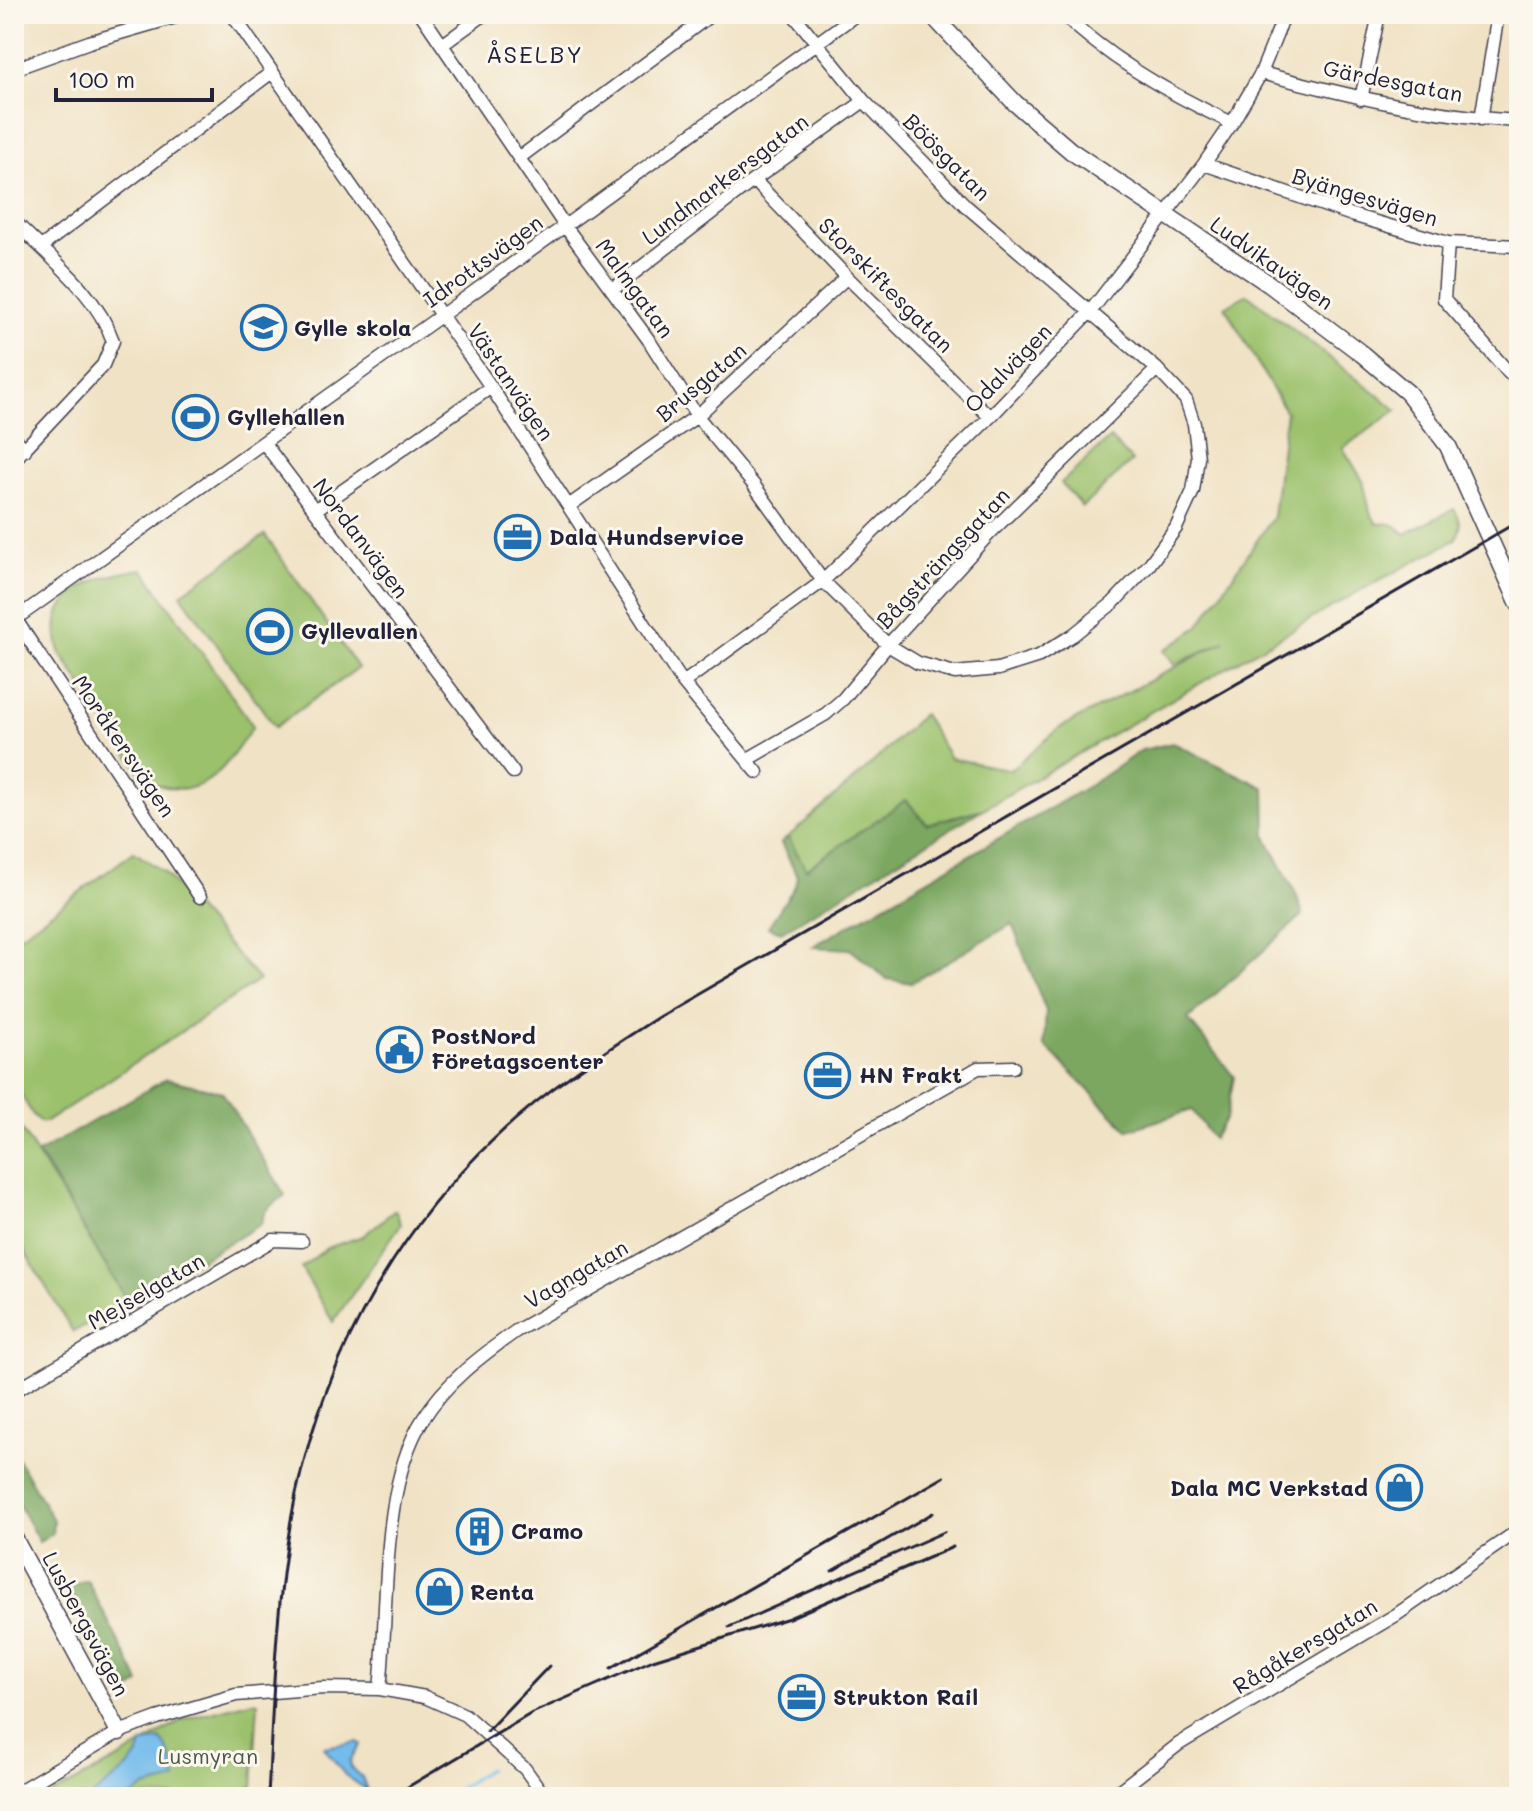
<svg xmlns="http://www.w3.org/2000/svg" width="1533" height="1811" font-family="Mali,sans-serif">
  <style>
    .green { fill: #9bc16c; stroke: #5e7254; stroke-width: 2 }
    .forest { fill: #7ca760; stroke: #4f644e; stroke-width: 2 }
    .water { fill: #73bceb; stroke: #4a6f93; stroke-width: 2 }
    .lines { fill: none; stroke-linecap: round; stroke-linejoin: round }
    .stream { stroke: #73bceb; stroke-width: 3 }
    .street-casing { stroke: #413f50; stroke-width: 15 }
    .secondary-casing { stroke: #413f50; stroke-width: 19 }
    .street { stroke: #fff; stroke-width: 12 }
    .secondary { stroke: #fff; stroke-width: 16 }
    .rail { stroke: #22223b; stroke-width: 3 }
    .labels { text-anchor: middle; stroke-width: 6; stroke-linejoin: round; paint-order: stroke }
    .street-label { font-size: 22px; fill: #22223b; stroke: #fbf7ec }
    .poi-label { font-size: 22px; font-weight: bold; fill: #22223b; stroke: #fbf7ec; text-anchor: start }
    .park-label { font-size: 22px; fill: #4c5a4c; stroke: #fbf7ec }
    .neighbourhood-label { font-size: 24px; letter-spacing: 2px; fill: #22223b; stroke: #fbf7ec }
  </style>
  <rect width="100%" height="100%" fill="#fbf7ec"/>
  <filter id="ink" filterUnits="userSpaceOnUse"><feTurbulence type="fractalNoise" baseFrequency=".0125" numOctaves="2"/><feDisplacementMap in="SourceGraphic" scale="16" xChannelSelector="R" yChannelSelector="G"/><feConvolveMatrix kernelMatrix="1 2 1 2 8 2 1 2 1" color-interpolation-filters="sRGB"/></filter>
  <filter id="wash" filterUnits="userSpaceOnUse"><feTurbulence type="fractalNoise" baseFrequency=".006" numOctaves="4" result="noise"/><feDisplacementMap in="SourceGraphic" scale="32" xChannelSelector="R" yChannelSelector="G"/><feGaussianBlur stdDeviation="1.8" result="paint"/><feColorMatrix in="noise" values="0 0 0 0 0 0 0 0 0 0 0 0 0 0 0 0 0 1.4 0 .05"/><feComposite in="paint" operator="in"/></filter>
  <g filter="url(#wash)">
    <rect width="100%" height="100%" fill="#f0e2c5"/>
    <path class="green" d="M1247,294L1397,410L1343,448L1363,481L1370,512L1377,524C1391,522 1395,524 1405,534L1454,509C1462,522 1463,527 1455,540L1363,589L983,809L927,824L906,800L805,870L788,837L864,771L923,714L950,758L1010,770L1061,727L1225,641L1175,664L1164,651L1198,627L1273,517L1286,412L1225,307Z
      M1110,438L1132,461L1082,507L1061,483Z
      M265,535L358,668L275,727L181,594Z
      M143,569L253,726C224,769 202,808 144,779L61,654C40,593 95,576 143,569Z
      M134,852L164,872L259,980L46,1122H40L33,1115L14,1083V940Z
      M14,1117L128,1302L73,1332L14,1234Z
      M395,1210L401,1224L333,1322L301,1268L327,1248L363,1236Z
      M253,1701L258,1702L253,1787H250L249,1797H47L122,1757L184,1719Z"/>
    <path class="forest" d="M1173,743L1265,788L1266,837L1296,894L1303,915L1188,1019L1234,1077L1226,1118L1213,1139L1192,1110L1128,1130L1044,1045L1046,1011L1012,924L911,983L887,979L850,949L812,947L1092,784L1142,750Z
      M906,800L927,824L983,809L781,932L768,927L795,886L797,876L781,843L788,837L806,869Z
      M166,1079L222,1092L285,1195L265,1211L261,1224L128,1302L38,1153Z
      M14,1452L53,1520L52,1534L39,1542L14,1496Z
      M87,1580L140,1683L122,1696L68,1587Z"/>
    <path class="water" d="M160,1739C171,1750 173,1765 176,1780L144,1788L131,1797H91C106,1784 139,1765 142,1744Z
      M358,1742L361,1744L350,1761L351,1767L362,1777L367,1790L345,1775L324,1747Z"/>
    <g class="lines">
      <path class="stream" d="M447,1797L488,1769"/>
    </g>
  </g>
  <g filter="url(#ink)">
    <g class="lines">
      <defs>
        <path id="street" d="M232,14L491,387L683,683L757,772
          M421,14L565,226L648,339L697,416L753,484L823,581L888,645L918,663L955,673L998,669L1039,656L1073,635L1113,603L1149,565L1176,528L1193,491L1198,458L1194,424L1186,400L1157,369L966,206L864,101L793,14
          M1063,14C1110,60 1172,95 1232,123
          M442,45L485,14
          M14,69L89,42L186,14
          M1261,73C1346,95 1431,116 1519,121
          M1361,99L1379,14
          M1481,119L1498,14
          M519,158L712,14
          M1204,164L1355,216L1448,243L1519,246
          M754,180L847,277L990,417
          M14,221C49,257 96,292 113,341L103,365L14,460
          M1448,243L1444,299L1509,373L1519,369
          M41,247L272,72
          M612,290L754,180L864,101
          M14,437L25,450
          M264,443L513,772
          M570,505L697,416L847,277
          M315,510L491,387
          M14,617L200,897
          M14,620L442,315L857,14
          M683,683L823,581L990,417L1090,312L1204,164L1232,123L1261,73L1285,14
          M748,759L826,714L843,699L888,645L989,534L1157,369
          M14,1391L273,1240L302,1241
          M380,1689C389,1608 379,1489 423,1419C446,1382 481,1356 516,1331L978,1068L1013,1067
          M14,1794L119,1732L157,1718L236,1695L323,1688L380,1689L425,1697L465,1715L525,1769L545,1797
          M1111,1797L1179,1744L1396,1615L1519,1530"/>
        <path id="secondary" d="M931,14L1015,103L1071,151L1269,284L1362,354L1408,393L1448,446L1519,604
          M14,1538L119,1732"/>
      </defs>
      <use href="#street" class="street-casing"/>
      <use href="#secondary" class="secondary-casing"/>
      <use href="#street" class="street"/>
      <use href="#secondary" class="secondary"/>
      <path class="rail" d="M832,1571L933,1513
        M729,1627L944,1532
        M611,1668L944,1477
        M487,1731L549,1666
        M268,1797C273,1705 275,1611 291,1520C316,1376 388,1239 495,1138C545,1090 602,1053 660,1016L1519,521
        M391,1797L532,1713L653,1660L789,1618L953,1547"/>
    </g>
  </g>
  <defs>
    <symbol id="school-ring" viewBox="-11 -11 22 22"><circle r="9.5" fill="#fbf7ec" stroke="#1f6fb2" stroke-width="1.5"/><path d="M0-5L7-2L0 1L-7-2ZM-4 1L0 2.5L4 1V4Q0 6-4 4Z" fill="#1f6fb2"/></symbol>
    <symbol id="stadium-ring" viewBox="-11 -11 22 22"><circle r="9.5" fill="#fbf7ec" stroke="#1f6fb2" stroke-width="1.5"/><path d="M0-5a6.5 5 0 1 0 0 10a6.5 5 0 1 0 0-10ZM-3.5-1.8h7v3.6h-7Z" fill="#1f6fb2"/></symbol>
    <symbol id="office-ring" viewBox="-11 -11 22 22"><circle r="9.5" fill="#fbf7ec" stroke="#1f6fb2" stroke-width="1.5"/><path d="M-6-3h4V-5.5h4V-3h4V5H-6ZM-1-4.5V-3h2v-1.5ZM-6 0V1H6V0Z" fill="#1f6fb2"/></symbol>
    <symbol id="civic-ring" viewBox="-11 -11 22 22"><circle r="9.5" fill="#fbf7ec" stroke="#1f6fb2" stroke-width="1.5"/><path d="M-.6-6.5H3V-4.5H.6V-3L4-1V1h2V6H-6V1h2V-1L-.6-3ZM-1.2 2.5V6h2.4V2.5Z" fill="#1f6fb2"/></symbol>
    <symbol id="shop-ring" viewBox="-11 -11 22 22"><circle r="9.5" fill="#fbf7ec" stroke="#1f6fb2" stroke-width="1.5"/><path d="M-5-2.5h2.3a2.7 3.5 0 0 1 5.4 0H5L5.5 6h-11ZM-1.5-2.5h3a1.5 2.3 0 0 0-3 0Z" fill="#1f6fb2"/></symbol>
    <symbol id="building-ring" viewBox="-11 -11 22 22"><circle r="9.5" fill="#fbf7ec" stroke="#1f6fb2" stroke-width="1.5"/><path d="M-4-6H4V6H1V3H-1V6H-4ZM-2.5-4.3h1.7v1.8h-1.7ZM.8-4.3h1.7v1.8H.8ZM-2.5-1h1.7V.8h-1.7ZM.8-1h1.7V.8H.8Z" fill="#1f6fb2"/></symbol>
  </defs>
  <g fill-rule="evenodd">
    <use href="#school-ring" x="238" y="302" width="51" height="51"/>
    <use href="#stadium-ring" x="170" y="392" width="51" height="51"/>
    <use href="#office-ring" x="492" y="512" width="51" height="51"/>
    <use href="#stadium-ring" x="244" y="606" width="51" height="51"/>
    <use href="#civic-ring" x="374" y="1024" width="51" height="51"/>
    <use href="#office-ring" x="802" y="1050" width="51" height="51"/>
    <use href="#shop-ring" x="1374" y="1462" width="51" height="51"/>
    <use href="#building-ring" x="454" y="1506" width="51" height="51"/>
    <use href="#shop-ring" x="414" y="1566" width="51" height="51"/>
    <use href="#office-ring" x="776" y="1672" width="51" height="51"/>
  </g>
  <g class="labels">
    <g class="street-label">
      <text transform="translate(1393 81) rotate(11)" y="8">Gärdesgatan</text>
      <text transform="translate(947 157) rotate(45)" y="8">Böösgatan</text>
      <text transform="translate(725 179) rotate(-37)" y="8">Lundmarkersgatan</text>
      <text transform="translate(1365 197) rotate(17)" y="8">Byängesvägen</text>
      <text transform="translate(483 261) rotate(-36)" y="8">Idrottsvägen</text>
      <text transform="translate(1272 263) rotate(35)" y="8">Ludvikavägen</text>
      <text transform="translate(886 285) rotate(45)" y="8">Storskiftesgatan</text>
      <text transform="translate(635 288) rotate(54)" y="8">Malmgatan</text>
      <text transform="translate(1008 368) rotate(-46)" y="8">Odalvägen</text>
      <text transform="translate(511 382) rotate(56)" y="8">Västanvägen</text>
      <text transform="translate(701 382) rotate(-40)" y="8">Brusgatan</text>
      <text transform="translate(361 538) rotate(53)" y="8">Nordanvägen</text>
      <text transform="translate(943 558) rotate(-47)" y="8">Bågsträngsgatan</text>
      <text transform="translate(124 746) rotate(56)" y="8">Moråkersvägen</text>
      <text transform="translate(576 1274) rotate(-30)" y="8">Vagngatan</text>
      <text transform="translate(146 1291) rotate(-30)" y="8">Mejselgatan</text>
      <text transform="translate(86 1624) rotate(62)" y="8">Lusbergsvägen</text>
      <text transform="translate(1305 1646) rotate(-31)" y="8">Rågåkersgatan</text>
    </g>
    <g class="poi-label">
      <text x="294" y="336">Gylle skola</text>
      <text x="227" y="425">Gyllehallen</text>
      <text x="549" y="545">Dala Hundservice</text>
      <text x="301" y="639">Gyllevallen</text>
      <text x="431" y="1044">PostNord<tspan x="431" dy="25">Företagscenter</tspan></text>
      <text x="859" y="1083">HN Frakt</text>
      <text x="1368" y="1496" text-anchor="end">Dala MC Verkstad</text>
      <text x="511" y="1539">Cramo</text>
      <text x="470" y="1600">Renta</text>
      <text x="833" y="1705">Strukton Rail</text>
    </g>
    <g class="park-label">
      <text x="208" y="1764">Lusmyran</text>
    </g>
    <g class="neighbourhood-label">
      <text x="535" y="63">ÅSELBY</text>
    </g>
  </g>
  <rect width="1533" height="1811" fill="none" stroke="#fbf7ec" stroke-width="48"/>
  <path d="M56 88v12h156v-12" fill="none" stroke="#22223b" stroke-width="4"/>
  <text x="68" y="88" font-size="24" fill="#22223b" stroke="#fbf7ec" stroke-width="6" paint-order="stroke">100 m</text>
</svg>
